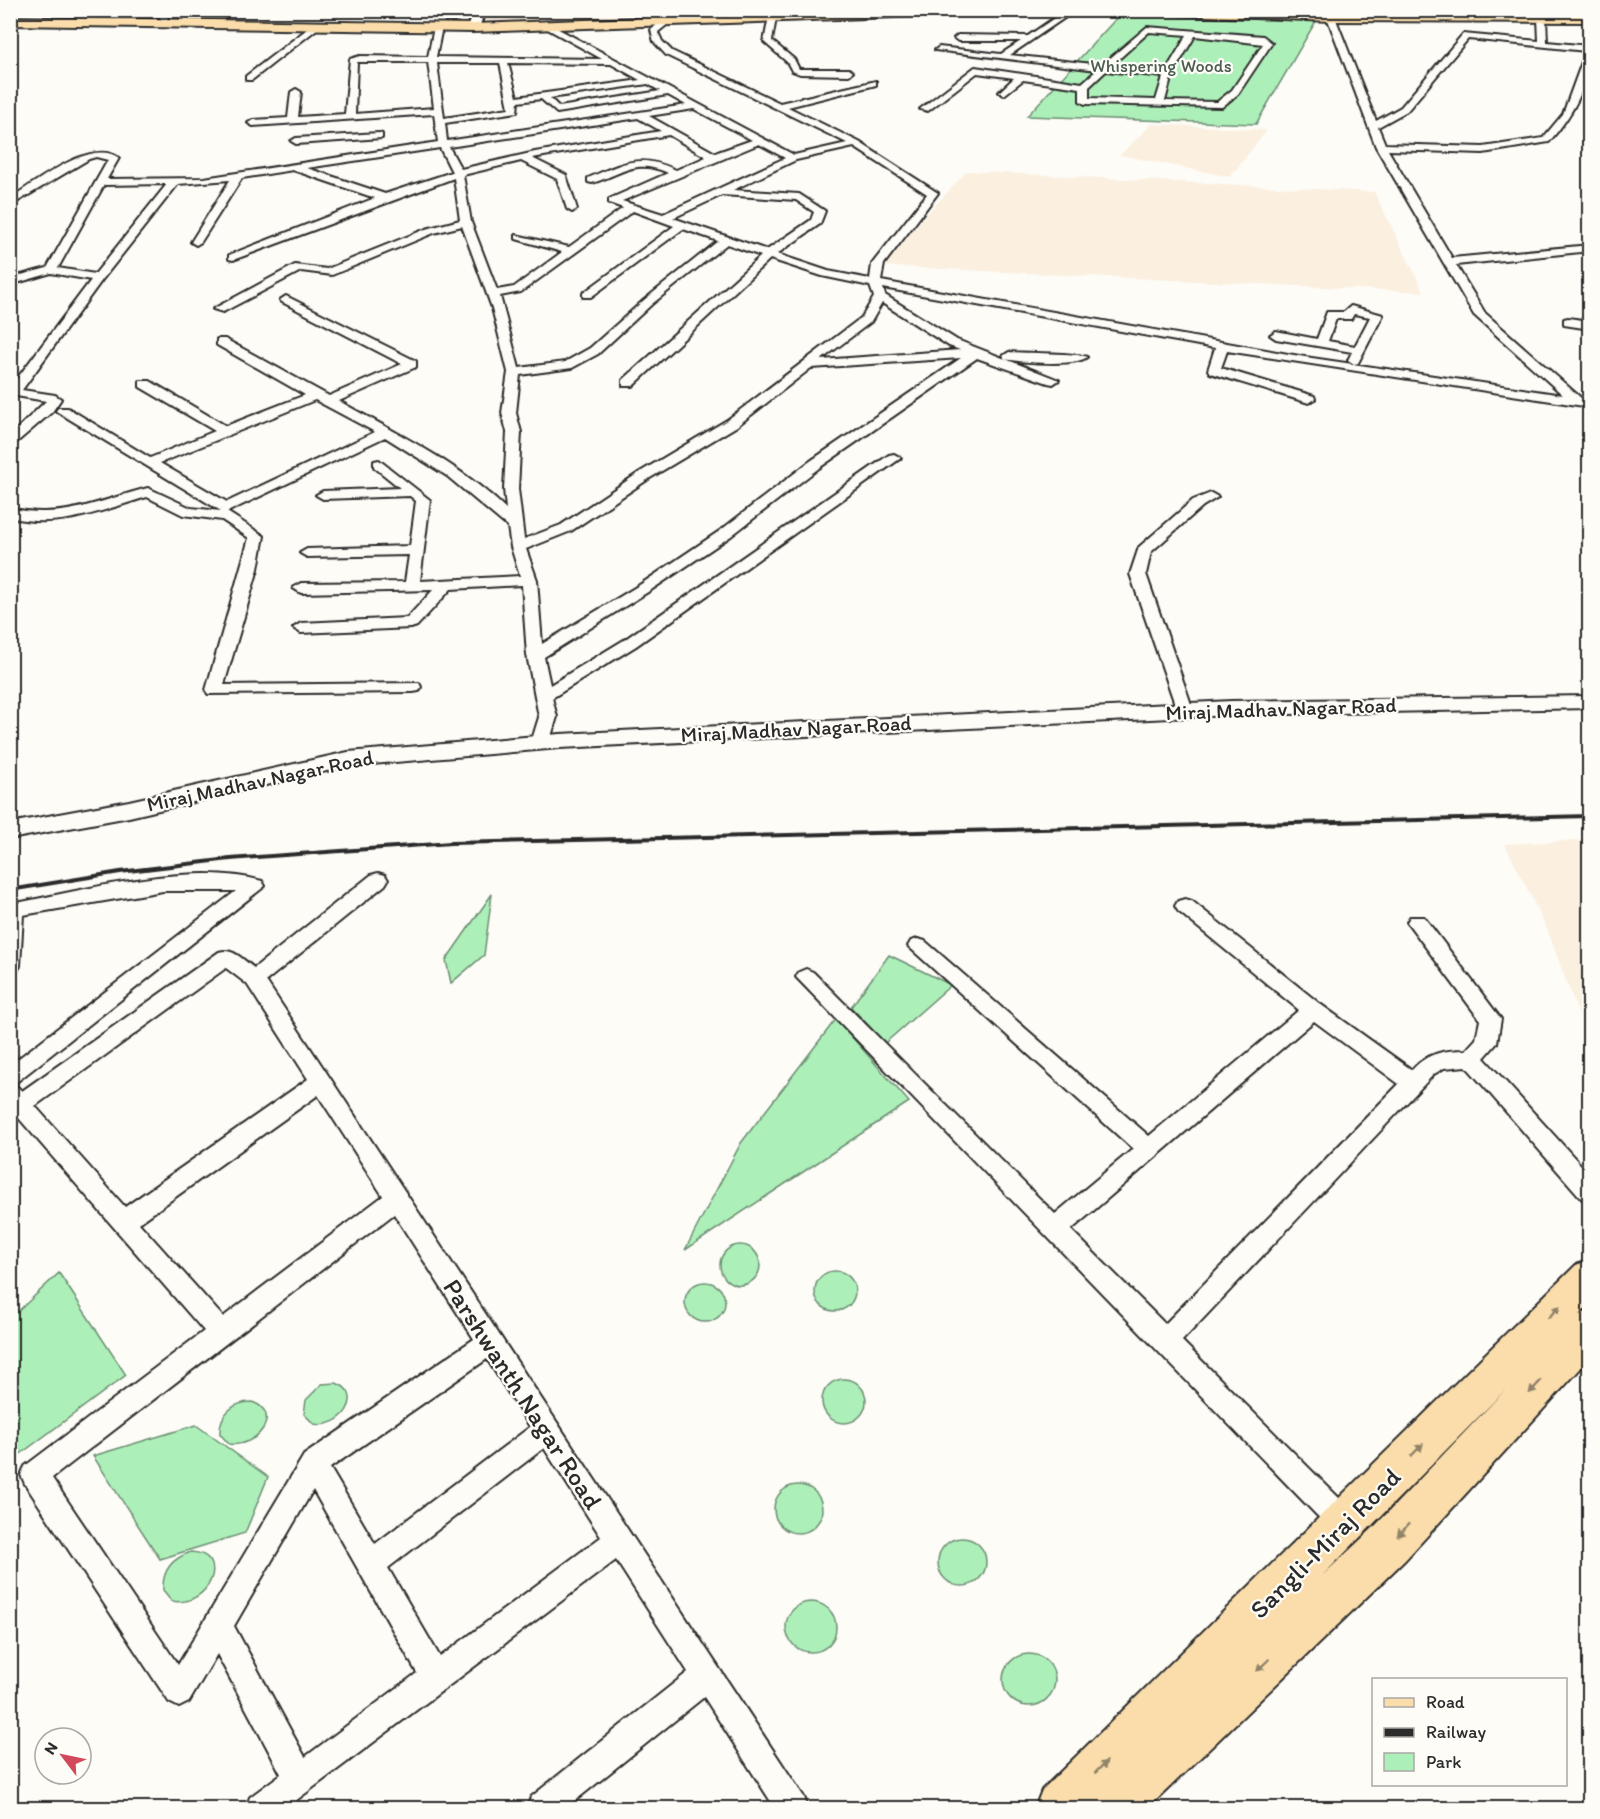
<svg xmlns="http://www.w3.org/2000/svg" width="1600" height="1819" font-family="Itim,sans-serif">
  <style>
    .built { fill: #fbefdf }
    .green { fill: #adefb9; stroke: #6c8d72; stroke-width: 1.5 }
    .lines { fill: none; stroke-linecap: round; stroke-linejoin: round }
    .minor-casing { stroke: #2b2b2b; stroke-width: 4 }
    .tertiary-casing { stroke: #2b2b2b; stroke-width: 4 }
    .secondary-casing { stroke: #2b2b2b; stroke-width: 5 }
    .primary-casing { stroke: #2b2b2b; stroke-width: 4 }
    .trunk-casing { stroke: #2b2b2b; stroke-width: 4 }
    .minor { fill: #fdfcf7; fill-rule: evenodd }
    .tertiary { fill: #fdfcf7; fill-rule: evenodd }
    .secondary { fill: #fdfcf7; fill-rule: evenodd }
    .primary { fill: #faddab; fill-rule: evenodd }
    .trunk { fill: #faddab; fill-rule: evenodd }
    .rail { stroke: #2b2b2b; stroke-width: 4 }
    .oneway { fill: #92846b }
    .labels { text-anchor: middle; stroke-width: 4.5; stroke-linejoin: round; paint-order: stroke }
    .far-park-label { font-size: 18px; fill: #4c5c4e; stroke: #fdfcf7 }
    .street-label { font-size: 21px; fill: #2b2b2b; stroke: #fdfcf7 }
    .near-street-label { font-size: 26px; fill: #2b2b2b; stroke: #fdfcf7 }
  </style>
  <rect width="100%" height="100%" fill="#fdfcf7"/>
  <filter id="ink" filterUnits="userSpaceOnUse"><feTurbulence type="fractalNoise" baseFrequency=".0167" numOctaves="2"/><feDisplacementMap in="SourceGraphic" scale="12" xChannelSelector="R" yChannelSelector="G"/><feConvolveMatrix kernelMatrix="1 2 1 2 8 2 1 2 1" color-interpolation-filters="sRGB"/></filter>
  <g filter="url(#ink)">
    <path class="built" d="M310,11H881L505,23Z
      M1152,124L1267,130L1230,177L1120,155Z
      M967,171L1374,192L1424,292L879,266Z
      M1589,840H1590L1589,1042L1547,929L1505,844Z"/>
    <path class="green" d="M1123,11H1142L1316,21L1256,124L1027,116Z
      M492,894L484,955L451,983L446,960Z
      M889,955L951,985L885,1043L851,1007Z
      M836,1019L909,1102L685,1250L741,1143Z
      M720 1265a20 20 0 1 1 40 0a20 20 0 1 1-40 0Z
      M815 1291a20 20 0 1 1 40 0a20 20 0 1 1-40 0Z
      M59,1273L126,1375L11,1461V1318Z
      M685 1302a20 20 0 1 1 40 0a20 20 0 1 1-40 0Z
      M822 1401a22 22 0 1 1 44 0a22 22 0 1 1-44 0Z
      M336,1383C367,1394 341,1430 314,1424L304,1414L306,1400L322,1384Z
      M252,1402C284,1413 256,1449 229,1444L220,1434C219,1414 233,1402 252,1402Z
      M196,1425L268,1477L245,1533L160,1559L93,1456Z
      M774 1509a24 24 0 1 1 48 0a24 24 0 1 1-48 0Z
      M938 1562a24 24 0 1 1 48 0a24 24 0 1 1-48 0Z
      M191,1552C232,1554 209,1608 172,1601L163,1590C162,1570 173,1558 191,1552Z
      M786 1627a25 25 0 1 1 50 0a25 25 0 1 1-50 0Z
      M1003 1680a26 26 0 1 1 52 0a26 26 0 1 1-52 0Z"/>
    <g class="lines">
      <defs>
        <path id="minor" d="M159,10H167L165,14L172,25H166L157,14Z
          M188,10H196L186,25L182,23Z
          M704,10H712L710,23L703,21Z
          M1066,10H1076L1010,55L1102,65L1147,27L1263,36L1272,43L1238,94L1222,107L1085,104L1080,101V88L1023,80L1004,95L999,92L1014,78L977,73L928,111L920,109L975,67L1082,83L1097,70L935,50L939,47L1001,54L1021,41H958L954,38L958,35L1028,36ZM1149,32L1187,35L1165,72L1111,66ZM1195,36L1263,44L1232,90L1217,102L1165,101L1172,75ZM1106,71L1163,77L1156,100L1089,98V87Z
          M1331,15L1335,17L1376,121L1401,107L1463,34L1539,41L1538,18L1542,16L1546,18L1547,42L1590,46C1590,85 1573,114 1549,142L1483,153L1388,150L1452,258L1590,245V251L1456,265L1485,313L1581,398L1590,399V407L1227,351L1221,368L1314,396L1315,399L1309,403L1210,373L1208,370L1215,348L883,288L885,295L957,340L1059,380L1053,384L1048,383L977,358L819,468L731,536L651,590L544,657L550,685L624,640L889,455L894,454L901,458L636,646L552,698L557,717L549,743L540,749L531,743L539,717L527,655L522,585L451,589L417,626L411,628L301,633L293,628L301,623L407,618L433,590L301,593L293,588L301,583L405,582L409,555L307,557L300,553L307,549L410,546L416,501L410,496L323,499L316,495L323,491L400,488L374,467V461L379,460L430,500L420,581L520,576L511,547L508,527L447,476L385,437L227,512L264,536L258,569L224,685L419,683L421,687L419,691L413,692L208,694L206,690L249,538L222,520L183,515L147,497C102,510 58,530 10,517V508C63,521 99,500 148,488L191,508L221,511L56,411L58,408H68L150,458L215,431L140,387V381H150L226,426L305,395L217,345V339H225L329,396L402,364L282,302L280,300L286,296L416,361V367L339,401C396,433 459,463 506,509L504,489L507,432L502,413L508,372L492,308L462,226L434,233L332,275L301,271L223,312L213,309L295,265L327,269L426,229L460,220L454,178L233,260L229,259V255L375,198L293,170L242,178L201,242L196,245L191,242L230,180L178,184L102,280L22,390L55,395L61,399L52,412L10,448V436L46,401L10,395V388L91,280L51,273L10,285V278L47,268L108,160L96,157L89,159L10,206V198C36,183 91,137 119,158L107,179L204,178L438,142L434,114L253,126L248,123L253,120L288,118L291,92L296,89L301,92L298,117L345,114L350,59L360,56L428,57L434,27L438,25L442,27L436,57L602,59L544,27L551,25L794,155L847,143L666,55L654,42L651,30L662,20H668V24L658,32L662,41L672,51L780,103L876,81V85L788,107L859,142L938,193L884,264L881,281L1305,357L1563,395L1474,315L1376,147L1327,17ZM1468,39L1586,51L1563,114L1543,138L1483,147L1385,144L1378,127L1407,111ZM357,62H428L434,108L355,114ZM437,63H500L509,108L444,118ZM508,63L611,64L640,80L517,97ZM648,84L660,91L559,107L550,98ZM668,95L686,105L447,141L445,123L517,112L518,102L541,99L557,113ZM694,109L752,140L715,153L649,116ZM638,118L661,131L535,152L461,169L449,147ZM669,135L706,157L676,170C639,153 624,163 588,178V182L592,183C624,174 633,158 668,173L609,199V203L623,208L569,247L516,235V239L562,252L514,287L497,290L471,222L463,175L521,161L557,179L567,209L572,212L577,209L566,175L532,158ZM759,144L785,158L663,214L622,201ZM854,147L927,194L872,264L870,279L828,271L777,254L820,224L825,211L799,194L733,190L796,160ZM440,148L452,172L385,194L307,168ZM167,184L95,274L58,268L104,185ZM722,195L796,200L814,212L811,220L767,250L673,218ZM633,211L674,226L583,293V297H591L683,229L718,241L644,300L590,348L565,362L519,368L500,296L521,292ZM727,244L761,256L623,380V386H633L770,259L822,276L870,286L874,297L862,317L727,420L640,472L561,525L524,539L518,489L521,432L516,413L520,375L572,368L598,354L652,304ZM882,303L949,346L960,350L821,360L871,322ZM961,358L809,462L721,530L641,584L542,644L537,580L526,549L571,531L650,478L737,426L811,368ZM315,400L375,432L227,502L160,463Z
          M769,16L776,18L772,41L794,59L799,69H849L853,72L849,75L800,74L792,71L787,62L764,42Z
          M315,23L322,25L252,80H246V76Z
          M379,133L382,134V138L296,144L291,141L296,138Z
          M1351,306L1383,315L1358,363L1354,364L1348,360L1352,352L1276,339L1270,335L1276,331L1317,339L1327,312H1344ZM1354,314L1370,317L1355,346L1328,341L1336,319H1351Z
          M1568,318L1590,321V329L1564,325V319Z
          M1009,352C1022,353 1082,353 1087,357C1076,367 1021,362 1005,359L1003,356Z
          M1211,493L1218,497L1203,506L1151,552L1146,574L1193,710L1185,715L1177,710L1130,574L1139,547L1193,500Z
          M378,873L385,875L388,880L385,885L266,981L804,1797L808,1808H775L704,1697L566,1808H527L531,1797L688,1672L616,1560L286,1808H246L250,1797L281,1774L217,1654L189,1702L179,1707L169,1702L25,1484L21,1475L25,1466L204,1331L10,1108V1065L236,891H163L23,915L20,966L17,971L10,973V904C82,891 191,860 262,881L265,886L14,1084L22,1091L219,952C233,947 243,960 254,968L371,875ZM226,968L247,984L308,1079L125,1207L35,1106ZM318,1095L383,1196L223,1317L139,1223ZM394,1214L474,1339L304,1455L178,1665L52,1478ZM487,1359L530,1427L375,1544L330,1468ZM544,1448L601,1537L440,1657L388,1568ZM313,1490L417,1673L305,1757L234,1626Z
          M1185,899L1192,901L1320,1004L1412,1070C1427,1053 1444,1050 1466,1050L1476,1039L1480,1020L1407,922L1410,917H1424L1501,1019L1497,1043L1484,1058L1590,1175V1202L1582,1199L1466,1066L1444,1068L1434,1074L1182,1341L1354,1513L1358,1523L1354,1533L1344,1537L1334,1533L796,977L799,972L806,969L813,972L1055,1214L1133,1149L908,946L911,941L918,939L925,941L1149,1136L1299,1010L1178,911L1175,906L1178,901ZM1314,1021L1399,1084L1165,1324L1071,1230Z"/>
        <path id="tertiary" d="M1590,696V708L1231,715L560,748L348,766L129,817L10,839V823L129,801L348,752L560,734L1231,701Z"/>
        <path id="secondary" d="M474,10H485L479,28L473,31L467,28Z"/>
        <path id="primary" d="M860,10H984L978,14L473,32L10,25V17L473,24Z
          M1146,10L1590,14V22L1331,21L1152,14Z"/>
        <path id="trunk" d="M1590,1260V1304L1579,1315L1590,1311V1358L1405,1560L1148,1808H1035L1042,1790L1576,1265ZM1508,1387L1373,1528L1323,1575Z"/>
      </defs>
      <use href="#minor" class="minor-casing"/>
      <use href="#tertiary" class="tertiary-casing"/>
      <use href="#secondary" class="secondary-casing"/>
      <use href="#primary" class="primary-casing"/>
      <use href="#trunk" class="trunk-casing"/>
      <use href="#minor" class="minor"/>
      <use href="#tertiary" class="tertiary"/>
      <use href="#secondary" class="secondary"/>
      <use href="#primary" class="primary"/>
      <use href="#trunk" class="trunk"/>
      <path class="rail" d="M10,890L120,872L230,859L451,843L1590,816"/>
    </g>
    <defs><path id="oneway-solid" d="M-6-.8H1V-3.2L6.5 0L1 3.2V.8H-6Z" transform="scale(1.5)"/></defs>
    <g class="oneway">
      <use href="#oneway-solid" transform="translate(1554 1312) rotate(-45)"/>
      <use href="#oneway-solid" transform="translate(1535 1387) rotate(133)"/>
      <use href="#oneway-solid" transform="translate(1417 1450) rotate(-45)"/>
      <use href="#oneway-solid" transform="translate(1403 1530) rotate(133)"/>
      <use href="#oneway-solid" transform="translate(1263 1665) rotate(136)"/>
      <use href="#oneway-solid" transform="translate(1101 1767) rotate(-45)"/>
    </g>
  </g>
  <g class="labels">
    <g class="far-park-label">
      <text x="1161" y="72">Whispering Woods</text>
    </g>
    <g class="street-label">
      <text transform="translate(1281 709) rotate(-2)" y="7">Miraj Madhav Nagar Road</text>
      <text transform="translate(796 729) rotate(-3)" y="7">Miraj Madhav Nagar Road</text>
      <text transform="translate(260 781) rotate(-12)" y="7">Miraj Madhav Nagar Road</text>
    </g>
    <g class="near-street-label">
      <text transform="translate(523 1394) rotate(57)" y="9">Parshwanth Nagar Road</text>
      <text transform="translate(1325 1543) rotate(-45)" y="9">Sangli-Miraj Road</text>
    </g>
  </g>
  <rect width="1600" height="1819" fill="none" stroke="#fdfcf7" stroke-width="36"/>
  <rect x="18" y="18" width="1564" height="1783" fill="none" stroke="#2b2b2b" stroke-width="2" filter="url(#ink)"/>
  <rect x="1372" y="1678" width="195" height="108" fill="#fdfcf7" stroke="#a9a8a5" stroke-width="1.5"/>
  <rect x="1384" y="1698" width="30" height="9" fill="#faddab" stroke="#a9a8a5" stroke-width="1.5"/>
  <text x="1426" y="1708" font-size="18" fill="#2b2b2b">Road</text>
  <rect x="1384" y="1728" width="30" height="9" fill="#2b2b2b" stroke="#a9a8a5" stroke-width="1.5"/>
  <text x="1426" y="1738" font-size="18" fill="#2b2b2b">Railway</text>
  <rect x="1384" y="1753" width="30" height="18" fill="#adefb9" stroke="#a9a8a5" stroke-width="1.5"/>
  <text x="1426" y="1768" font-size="18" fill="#2b2b2b">Park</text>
  <g transform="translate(63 1756) rotate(302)"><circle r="28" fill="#fdfcf7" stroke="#a9a8a5" stroke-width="1.5"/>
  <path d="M0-4.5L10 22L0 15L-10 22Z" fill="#d1495b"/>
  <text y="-9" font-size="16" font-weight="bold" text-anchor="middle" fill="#2b2b2b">N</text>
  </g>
</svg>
